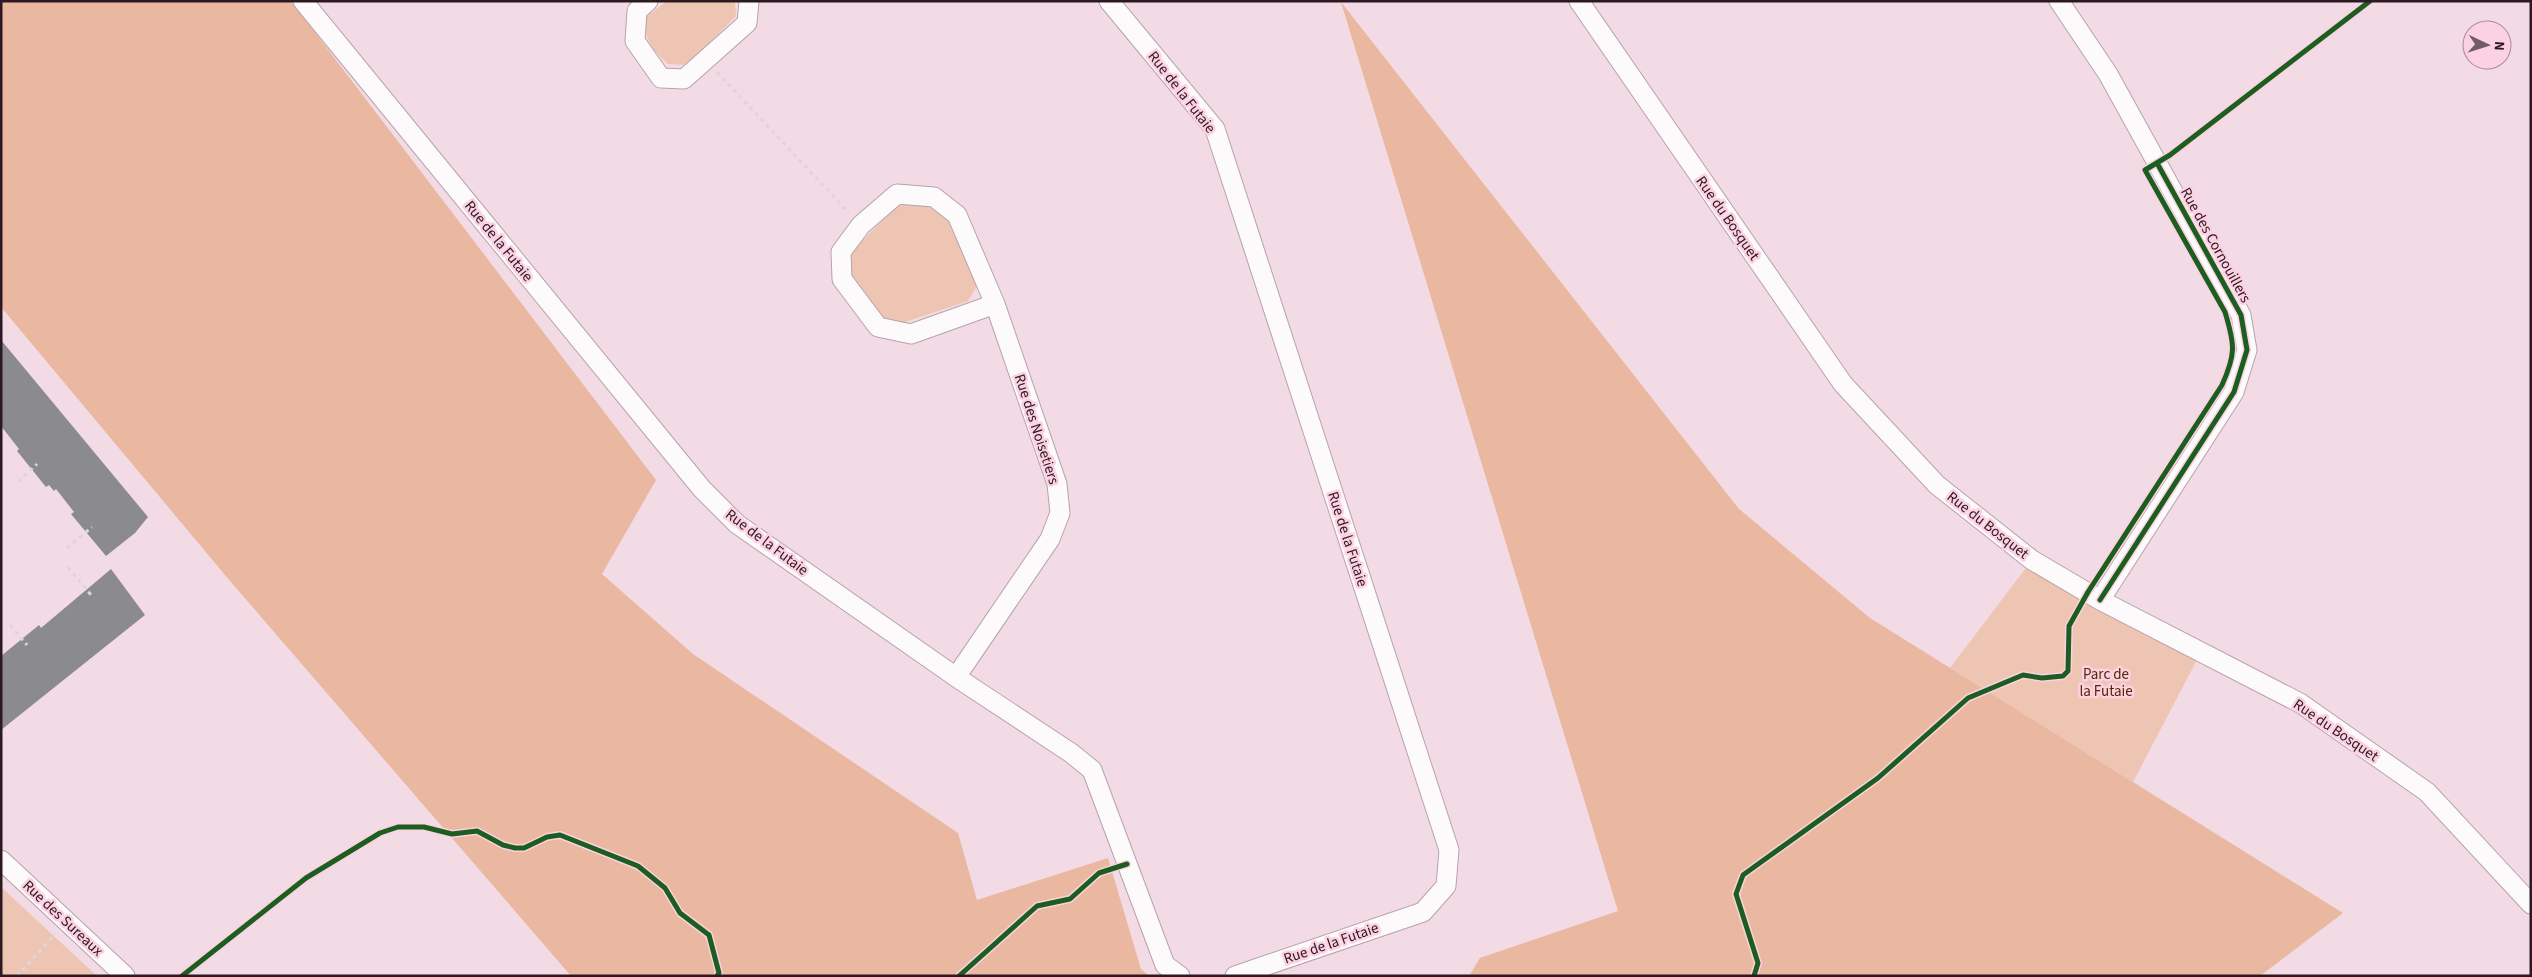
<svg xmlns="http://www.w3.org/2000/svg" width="2532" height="977" font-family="'Source Sans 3',sans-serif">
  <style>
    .green { fill: #eec4b2 }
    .forest { fill: #eab8a1 }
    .building { fill: #8b8b8d }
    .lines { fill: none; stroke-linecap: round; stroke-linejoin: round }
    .minor-casing { stroke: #b7a3ab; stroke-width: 21 }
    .path { stroke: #ded7d9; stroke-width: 3; stroke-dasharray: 4 4; stroke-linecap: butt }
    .minor { stroke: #fdfafb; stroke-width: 19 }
    .cycleway-casing { stroke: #fcd1e1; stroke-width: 8 }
    .cycleway { stroke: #1b5e20; stroke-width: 5 }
    .labels { text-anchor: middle; stroke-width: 5; stroke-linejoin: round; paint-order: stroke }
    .street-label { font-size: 15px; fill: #2c1921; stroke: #fcd1e1 }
    .park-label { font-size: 15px; fill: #552700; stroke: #fcd1e1 }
  </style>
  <rect width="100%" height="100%" fill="#f2dbe4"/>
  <path class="green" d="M667,1H735L736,16L687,65L668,64C651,48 644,41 646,17Z
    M899,204L931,205L949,219L978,284L968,301L899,324L882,320L851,278L850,253Z
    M2032,560L2201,652L2133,782L1950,668Z
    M1,887L97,976H1Z"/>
  <path class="forest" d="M1,1H291L656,480L602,574L693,654L958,833L977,900L1108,858L1141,969L1149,976H571L230,581L1,307Z
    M1341,2L1739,509L1870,618L2343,913L2260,976H1469L1480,958L1618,911Z"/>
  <path class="building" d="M1,340L148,517L135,533L106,556L71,514L74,512L56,489L54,491L49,485L46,487L17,451L19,449L1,426Z
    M111,569L145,615L1,730V656L39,625L41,628Z"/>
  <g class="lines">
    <defs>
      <path id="minor" d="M303,1L702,489L737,524L956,677L1071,753L1092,770L1165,965L1180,976
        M648,1L637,11L635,41L661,78L684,79L747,23L749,1
        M1109,1L1215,129L1449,850L1446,886L1423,912L1235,976
        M1579,1L1843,384L1937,485L2032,560L2100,600L2300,703L2427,792L2531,904
        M2059,1L2108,74L2241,315L2247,350L2234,392L2100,600
        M956,677L1050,539L1060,513L1057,484L995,304L957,215L934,197L897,194L861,225L841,252L842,279L878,327L911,334L995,304
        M1,860L125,976"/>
    </defs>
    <use href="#minor" class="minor-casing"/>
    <path class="path" d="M717,72L849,213
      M18,482L37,464
      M67,548L92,527
      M68,567L91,595
      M10,625L27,645
      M17,976L55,934"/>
    <use href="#minor" class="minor"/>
    <defs>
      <path id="cycleway" d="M2100,600L2234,392L2247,350L2241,315L2157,163
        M182,976L306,878L380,833L398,827H424L452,834L477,831L503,845L515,848H524L547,837L560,835L638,866L665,888L680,913L709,935L719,973L717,976
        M959,976L1037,906L1070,899L1099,873L1127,864
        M1754,976L1758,963L1736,894L1743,875L1878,778L1968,698L2023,675L2042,678L2063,676L2068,671L2069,626L2088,592L2222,385C2236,354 2235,345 2225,312L2145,170L2170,155L2370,1"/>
    </defs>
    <use href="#cycleway" class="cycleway-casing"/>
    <use href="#cycleway" class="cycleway"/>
  </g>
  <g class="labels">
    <g class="street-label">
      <text transform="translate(1182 92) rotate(52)" y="5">Rue de la Futaie</text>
      <text transform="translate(1728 218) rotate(55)" y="5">Rue du Bosquet</text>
      <text transform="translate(499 241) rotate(51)" y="5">Rue de la Futaie</text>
      <text transform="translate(2216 245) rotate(61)" y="5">Rue des Cornouillers</text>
      <text transform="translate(1037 429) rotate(72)" y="5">Rue des Noisetiers</text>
      <text transform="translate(1988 525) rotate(38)" y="5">Rue du Bosquet</text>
      <text transform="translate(1348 539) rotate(72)" y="5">Rue de la Futaie</text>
      <text transform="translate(767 542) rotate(37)" y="5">Rue de la Futaie</text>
      <text transform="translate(2336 730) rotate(34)" y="5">Rue du Bosquet</text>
      <text transform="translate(63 918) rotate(43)" y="5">Rue des Sureaux</text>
      <text transform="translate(1331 943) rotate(-19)" y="5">Rue de la Futaie</text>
    </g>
    <g class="park-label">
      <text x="2106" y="679">Parc de<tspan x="2106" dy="17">la Futaie</tspan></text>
    </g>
  </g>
  <rect width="2532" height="977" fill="none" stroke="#2c1921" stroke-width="5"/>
  <g transform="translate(2487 45) rotate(94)"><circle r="24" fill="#fcd1e1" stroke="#a98794"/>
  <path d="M0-4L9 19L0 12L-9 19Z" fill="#715d65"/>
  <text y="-8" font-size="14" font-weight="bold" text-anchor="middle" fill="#2c1921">N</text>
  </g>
</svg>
